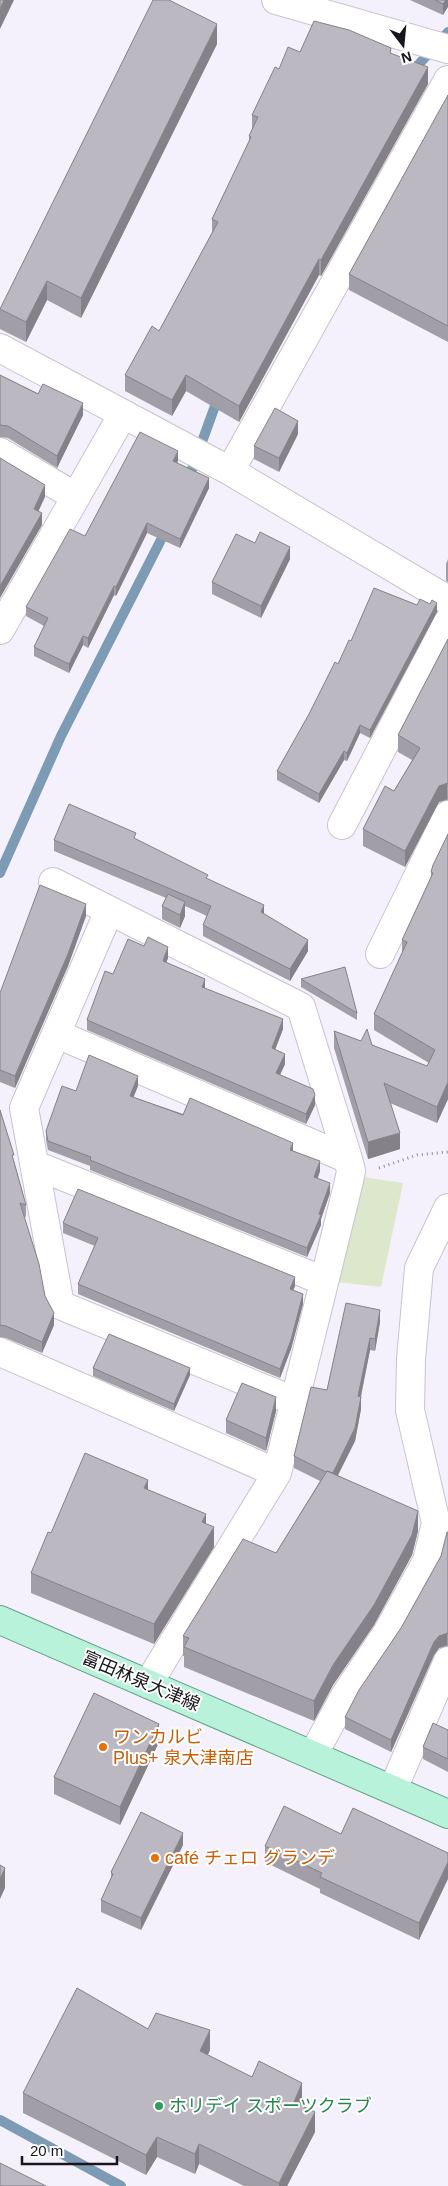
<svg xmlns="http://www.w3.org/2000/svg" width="448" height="2186" font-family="Helvetica,'Noto Sans JP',sans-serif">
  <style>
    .green { fill: #dde7cb }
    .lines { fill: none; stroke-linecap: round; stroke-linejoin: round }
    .stream { stroke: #7d9bb4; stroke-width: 10 }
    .minor-casing { stroke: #c8c3ce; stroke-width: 30 }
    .major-casing { stroke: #62a087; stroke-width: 30 }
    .path { stroke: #908d95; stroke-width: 3; stroke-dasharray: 1 4; stroke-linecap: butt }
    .minor { stroke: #fff; stroke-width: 28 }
    .major { stroke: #b9f2da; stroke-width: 28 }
    .wall { fill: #a29ea7 }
    .shaded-wall { fill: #848188 }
    .building { fill: #bcb8c2; stroke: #848188 }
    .food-dot { fill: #e8710a; stroke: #fff; stroke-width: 2 }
    .leisure-dot { fill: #2e9e5b; stroke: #fff; stroke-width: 2 }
    .labels { text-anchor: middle; stroke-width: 4; stroke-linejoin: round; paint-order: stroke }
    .street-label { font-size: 18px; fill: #18161a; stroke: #fff }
    .food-label { font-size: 18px; fill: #c56008; stroke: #fff; text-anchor: start }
    .leisure-label { font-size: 18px; fill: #27864d; stroke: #fff; text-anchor: start }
  </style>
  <rect width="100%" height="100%" fill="#f5f1fc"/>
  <path class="green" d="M364,1177L403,1183L381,1287L336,1282Z"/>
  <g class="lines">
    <path class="stream" d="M410,74L448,32
      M187,483L219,395
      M0,873L61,736L167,528
      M0,2120L121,2186"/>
    <defs>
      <path id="minor" d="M276,0L448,49
        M0,348L230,471L448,600
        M0,452L76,497
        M230,471L448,80
        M0,630L123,414
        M342,825L448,622
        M53,882L301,1007L348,1159L351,1171L349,1181L277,1473L148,1684
        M109,911L24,1108L60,1305L294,1401
        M380,954L448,815
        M57,1034L348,1159
        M35,1165L324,1281
        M0,1352L277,1473
        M313,1755L346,1694L387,1633L427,1561L436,1523L410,1410L411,1359L419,1268L448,1208
        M393,1789L448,1661"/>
      <path id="major" d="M0,1620L448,1814"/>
    </defs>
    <use href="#minor" class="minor-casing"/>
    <use href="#major" class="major-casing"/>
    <path class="path" d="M379,1168L417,1155L448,1152"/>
    <use href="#minor" class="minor"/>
    <use href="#major" class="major"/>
  </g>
  <path class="wall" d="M410,0H448L443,15Z
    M217,44L81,318L47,300L26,342L0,329V309Z
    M300,52L391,54L428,84L321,276L319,275L239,422L186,391L172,416L125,391V375L159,331L212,233V219L249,142V136L252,130V115L279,69Z
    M448,95V342L349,290V274Z
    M0,375L83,415L57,468L8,438L0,437Z
    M298,434L279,472L254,459V446Z
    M178,461L177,463L209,488L180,548L147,533L116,596L114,595L88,648L83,645L69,673L34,656V647L44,626L26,616V607L85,536Z
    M290,559L261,618L212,594V582Z
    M448,559V582L446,581V564Z
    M417,605L437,612L370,738L360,733L347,761L344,760L319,803L277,780V771L351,641Z
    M448,639V800L439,802L405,867L363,846V829L394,791L412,760L398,752V735Z
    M448,834V1099L437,1123L390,1103L400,1149L368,1159L334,1048V1031L427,1066L429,1063L374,1030V1014L402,954V940L431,877V872Z
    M136,839L208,879L264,914L308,951L290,981L203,936V925L207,916L185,906V916L180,928L162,919V906L166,898L54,851V840Z
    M86,916L68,966L15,1088L0,1082V993Z
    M144,946L168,958L166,962L205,989L283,1029L275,1049L285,1064L280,1075L315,1105L306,1124L87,1030V1020L113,974Z
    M301,979L357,1013V1020L301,987Z
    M138,1086L133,1097L293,1151L320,1171L318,1178L330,1193L321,1219V1225L307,1257L90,1170V1166L48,1150L46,1140V1131L76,1091Z
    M0,1110L26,1205V1217L24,1216L45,1296L54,1325L42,1353L6,1338L0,1337Z
    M63,1223L295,1286L293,1290L303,1304L291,1349L280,1378L78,1294V1284L95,1246L63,1233Z
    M380,1322L375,1351L370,1350L361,1397V1409L355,1441L338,1475L418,1531L412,1555L374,1625L333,1685L314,1721L184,1667V1656H183V1636L276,1553L320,1481L294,1468V1456L327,1390Z
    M93,1368L190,1375L174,1411L93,1376Z
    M276,1411L266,1451L226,1433V1420Z
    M148,1490L206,1524L214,1547L154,1644L31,1593V1573L51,1533Z
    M448,1532V1646L439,1648L434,1655L391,1752L345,1729V1717L401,1628L441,1556Z
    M448,1730V1772L423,1759V1747Z
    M159,1742L120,1825L54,1794V1777Z
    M341,1834L448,1853L419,1940L320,1893V1889L265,1862V1846Z
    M183,1845L141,1930L101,1912V1900L111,1878V1872Z
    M148,2029L210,2050L208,2055L302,2103L301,2105L315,2132L287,2186H244L199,2164L195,2174L157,2157L146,2175L23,2113V2093Z"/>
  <path class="shaded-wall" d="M4,0H14L0,29V9Z
    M446,0H448V7L443,15V4Z
    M217,24V44L81,318V298Z
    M428,67V84L321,276V260Z
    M319,259V275L239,422V406Z
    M47,281V300L26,342V322Z
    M186,375V391L172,416V400Z
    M83,403V415L57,468V456Z
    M298,421V434L279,472V458Z
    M178,451V461L173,471V461Z
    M209,478V488L180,548V539Z
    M45,485V497L34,521V509Z
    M42,513V525L0,598V586Z
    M147,523V533L116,596V587Z
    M290,547V559L261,618V606Z
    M114,586V595L88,648V638Z
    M437,603V612L370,738V730Z
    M83,636V645L69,673V664Z
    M360,725V733L347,761V753Z
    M344,751V760L319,803V794Z
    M447,783V799L439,802L405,867V851L439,786Z
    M185,902V916L180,928V915Z
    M86,904V916L68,966L15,1088V1076Z
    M264,905V916L261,912Z
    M308,940V951L290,981V969Z
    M168,947V958L163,971V961Z
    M205,979V989L202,987Z
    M283,1019V1029L272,1058V1048Z
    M285,1054V1064L276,1083V1073Z
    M138,1076V1086L130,1106V1096Z
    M448,1082V1099L437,1123V1107Z
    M315,1095V1105L306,1124V1114Z
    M400,1133V1149L368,1159V1142Z
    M293,1143V1153L290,1150Z
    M320,1161V1171L314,1187V1177Z
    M330,1183V1193L321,1219V1225L307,1257V1248Z
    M295,1277V1286L290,1298V1289Z
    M303,1294V1304L291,1349L280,1378V1369Z
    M380,1310V1322L375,1351V1339Z
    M54,1313V1325L42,1353V1342Z
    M370,1338V1350L358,1409V1396Z
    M190,1368V1375L174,1411V1404Z
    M276,1397V1411L266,1451V1438Z
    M361,1397V1409L355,1441L332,1487V1475Z
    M148,1480V1500L144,1488Z
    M418,1511V1531L412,1555L374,1625L333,1685L314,1721V1701Z
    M206,1514V1534L202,1522Z
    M214,1527V1547L154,1644V1624Z
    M447,1633V1645L439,1648L434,1655L391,1752V1740L434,1642L439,1636Z
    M159,1724V1742L120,1825V1807Z
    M183,1833V1845L141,1930V1918Z
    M448,1862V1879L419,1940V1923Z
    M5,1868V1888L0,1899V1879Z
    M210,2030V2050L200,2071V2051Z
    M302,2083V2103L294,2122V2102Z
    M315,2112V2132L287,2186H279V2183Z
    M157,2137V2157L146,2175V2155Z
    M199,2144V2164L195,2174V2154Z"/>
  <path class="building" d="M0,0H4L0,9Z
    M153,0H169L217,24L81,298L47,281L26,322L0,309Z
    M435,0H446L443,4Z
    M314,21L349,30L391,48L390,53L428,67L321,260L319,259L239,406L186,375L172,400L125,375L152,326L159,331L218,222L212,219L251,137L249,136L258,117L252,115L275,67L279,69L288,47L300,52Z
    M448,95V326L349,274Z
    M0,375L38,394L43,384L83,403L57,456L8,426L0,425Z
    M275,408L298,421L279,458L254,446Z
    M140,432L178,451L173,461L209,478L180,539L147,523L116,587L114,586L88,638L83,636L69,664L34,647L48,618L26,607L70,529L85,536Z
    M0,458L45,485L34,509L42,513L0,586Z
    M260,532L290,547L261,606L212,582L236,534L255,543Z
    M374,588L417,605L420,599L430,604L432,600L437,603L370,730L360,725L347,753L344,751L319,794L277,771L309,714L335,662L338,664L349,640L351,641Z
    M448,639V783L439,786L405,851L363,829L385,786L394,791L420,748L398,735Z
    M69,804L136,833L134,838L208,875L206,878L264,905L261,912L308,940L290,969L203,925L211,906L54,840Z
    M448,834V1082L437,1107L384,1083L400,1133L368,1142L334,1031L361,1041L367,1029L372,1045L427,1066L435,1050L374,1014L407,942L402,940L433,873L431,872L433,865Z
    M40,885L86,904L68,954L15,1076L0,1070V993Z
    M168,894L185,902L180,915L162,906Z
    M148,937L168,947L163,961L205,979L202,987L283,1019L272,1048L285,1054L276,1073L313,1089L315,1095L306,1114L87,1020L105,971L113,974L128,939L144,946Z
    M345,967L357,1013L301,979Z
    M89,1055L138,1076L130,1096L183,1115L190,1098L293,1143L290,1150L320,1161L314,1177L330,1183L319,1214L321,1215L307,1248L90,1160L91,1157L48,1141L46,1131L62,1086L76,1091Z
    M0,1110L14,1155H12L26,1205L20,1203L39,1264L45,1296L54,1313L42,1342L6,1326L0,1325Z
    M78,1189L295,1277L290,1289L303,1294L291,1340L280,1369L78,1284L98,1238L63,1223Z
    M346,1303L380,1310L375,1339L370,1338L358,1396L361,1397L355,1428L333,1473L327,1471L326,1472L294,1456L311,1387L327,1390Z
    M109,1334L190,1368L174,1404L93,1368Z
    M242,1383L276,1397L266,1438L226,1420Z
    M85,1453L148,1480L144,1488L206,1514L202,1522L214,1527L154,1624L31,1573L48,1532L51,1533Z
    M327,1471L418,1511L412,1535L374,1605L333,1665L314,1701L184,1647L189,1638L183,1636L243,1539L276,1553Z
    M447,1532H448V1633L439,1636L434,1642L391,1740L345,1717L359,1690L401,1628L441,1556Z
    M94,1693L159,1724L120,1807L54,1777Z
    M433,1723L448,1730V1759L423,1747Z
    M284,1806L341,1834L353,1808L448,1853V1862L419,1923L320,1877L322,1873L265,1846Z
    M141,1812L183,1833L141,1918L101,1900L113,1874L111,1872Z
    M0,1865L5,1868L0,1879Z
    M77,1988L148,2029L156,2013L210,2030L200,2051L252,2077L259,2061L302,2083L294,2102L315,2112L279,2183L199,2144L195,2154L157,2137L146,2155L23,2093Z
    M0,2163L46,2186H0Z"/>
  <g class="food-dot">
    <circle cx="103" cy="1747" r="5"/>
    <circle cx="155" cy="1858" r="5"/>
  </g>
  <circle class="leisure-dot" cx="159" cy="2106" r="5"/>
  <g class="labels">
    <g class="street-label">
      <text transform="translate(141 1681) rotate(23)" y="6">富田林泉大津線</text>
    </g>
    <g class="food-label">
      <text x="113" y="1743">ワンカルビ<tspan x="113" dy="21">Plus+ 泉大津南店</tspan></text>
      <text x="165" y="1864">café チェロ グランデ</text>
    </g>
    <g class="leisure-label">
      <text x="169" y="2112">ホリデイ スポーツクラブ</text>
    </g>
  </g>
  <g transform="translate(403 45) rotate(164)" stroke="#ffffff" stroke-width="4" paint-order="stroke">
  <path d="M0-4L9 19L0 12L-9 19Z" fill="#18161a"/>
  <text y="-8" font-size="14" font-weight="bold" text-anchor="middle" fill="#18161a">N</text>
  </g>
  <path d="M22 2156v8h95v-8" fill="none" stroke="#18161a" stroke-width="2.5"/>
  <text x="30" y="2156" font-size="15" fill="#18161a" stroke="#ffffff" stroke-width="4" paint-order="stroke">20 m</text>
</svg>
